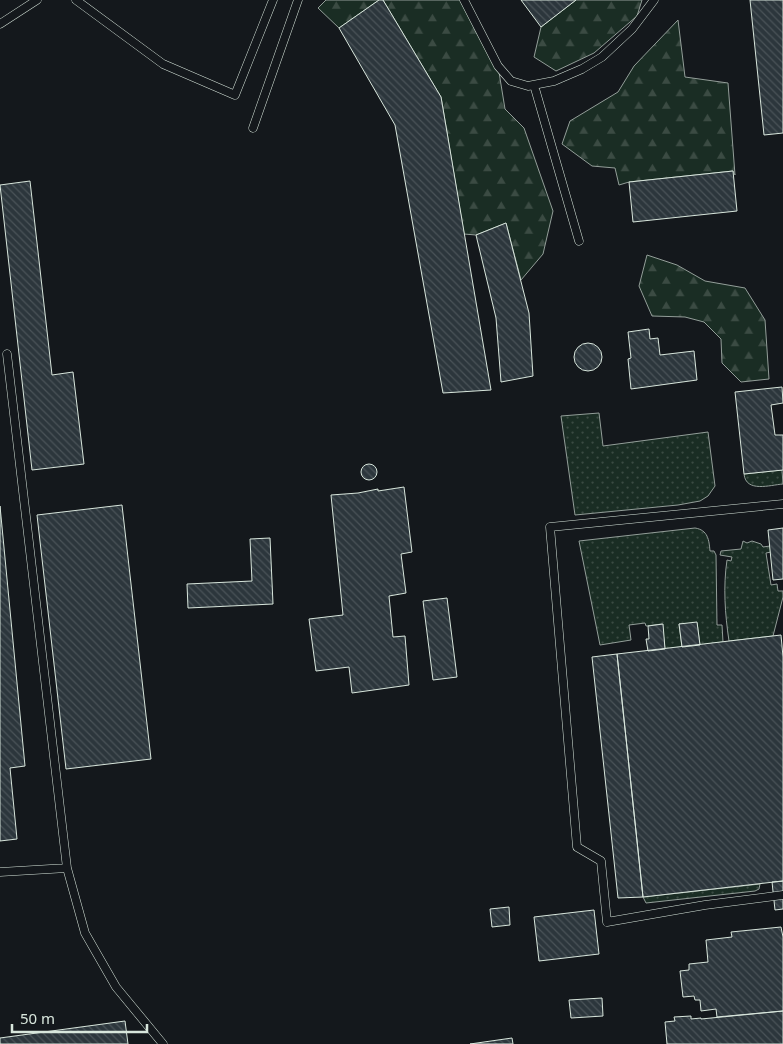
<svg xmlns="http://www.w3.org/2000/svg" width="783" height="1044" font-family="'Noto Sans',sans-serif">
  <style>
    .grass { fill: url(#grass-dots); stroke: #939e99 }
    .forest { fill: url(#forest-firs); stroke: #939e99 }
    .building { fill: url(#building-back-hatch); stroke: #d8e6dc }
    .lines { fill: none; stroke-linecap: round; stroke-linejoin: round }
    .lane-casing { stroke: #d8e6dc; stroke-width: 9 }
    .lane { stroke: #14181c; stroke-width: 8 }
  </style>
  <defs>
    <pattern id="grass-dots" width="8" height="8" patternUnits="userSpaceOnUse" patternTransform="scale(1.25)"><rect width="8" height="8" fill="#1a2d24"/><path d="M2 2h.1M6 6h.1" fill="none" stroke="#3b4b43" stroke-width="1.8" stroke-linecap="round"/></pattern>
    <pattern id="forest-firs" width="22" height="20" patternUnits="userSpaceOnUse" patternTransform="scale(1.25)"><rect width="22" height="20" fill="#1a2d24"/><path d="M5 1l3.5 6h-7zM16 11l3.5 6h-7z" fill="#3b4b43"/></pattern>
    <pattern id="building-back-hatch" width="6" height="6" patternUnits="userSpaceOnUse" patternTransform="scale(1.25)"><rect width="6" height="6" fill="#2c363c"/><path d="M-1 5l2 2M0 0l6 6M5-1l2 2" fill="none" stroke="#4a5358"/></pattern>
  </defs>
  <rect width="100%" height="100%" fill="#14181c"/>
  <path class="grass" d="M599,413L603,446L708,432L715,486L708,496L700,501L678,505L575,515L561,416Z
    M782,470L783,484C770,485 746,493 744,474Z
    M695,528C708,530 709,540 710,551H714L716,555L717,625H722L723,642L700,645L697,623L679,624L682,647L665,649L662,624L646,626L645,623L629,625L631,640L600,645L579,541Z
    M743,541L747,543L752,541L761,544L763,547L770,546L771,552L766,553L771,585L777,584L778,591H783V597L773,636L729,641C725,614 723,587 727,560L731,561L732,557L720,555L721,551L741,549Z
    M760,884L759,889L755,891L646,903L643,897Z"/>
  <path class="forest" d="M326,0H379L339,28L318,8Z
    M383,0H464L498,66L505,109L524,128L553,211L543,254L521,280L506,223L476,235L464,234L441,97Z
    M576,0H642L637,16L594,53L556,71L534,57L541,27Z
    M678,20L685,77L728,83L735,175L733,171L629,182L619,185L615,168L592,166L562,144L570,121L618,92L634,66Z
    M647,255L677,265L705,281L745,288L765,320L769,379L741,382L722,363L721,339L704,322L685,317L652,316L639,286Z"/>
  <path class="building" d="M379,0H383L441,97L491,390L443,393L395,125L339,28Z
    M521,0H576L541,27Z
    M750,0H783V133L764,135Z
    M733,171L737,211L633,222L629,182Z
    M30,181L52,375L73,372L84,464L32,470L0,185Z
    M506,223L529,313L533,376L501,382L496,318L476,235Z
    M649,329L650,339L658,338L660,355L694,351L697,380L631,389L628,359L631,358L628,332Z
    M574 357a14 14 0 1 1 28 0a14 14 0 1 1-28 0Z
    M782,387L783,403L771,405L775,435H783V470L744,474L735,392Z
    M361 472a8 8 0 1 1 16 0a8 8 0 1 1-16 0Z
    M404,487L412,552L401,554L406,593L389,596L393,637L405,636L409,685L352,693L349,667L316,671L309,619L343,615L331,495L358,493L378,489V491Z
    M122,505L151,759L66,769L37,515Z
    M0,506L25,766L10,768L17,839L0,841Z
    M783,528V579L773,580L768,530Z
    M270,538L273,604L188,608L187,584L252,581L250,539Z
    M447,598L457,677L433,680L423,601Z
    M697,622L700,645L682,647L679,624Z
    M663,624L665,649L648,651L646,639H649L648,626Z
    M781,635L783,657V881L643,897L617,654Z
    M617,654L643,897L618,898L592,657Z
    M783,881V909L775,910L772,882Z
    M509,907L510,925L492,927L490,909Z
    M594,910L599,954L539,961L534,917Z
    M781,927L783,937V1011L717,1017L716,1009L701,1011L700,1000H695L694,996L683,997L680,971L689,970V964L708,962L706,940L732,937L731,932Z
    M602,998L603,1016L571,1018L569,1000Z
    M783,1011V1044H667L665,1022L675,1021L674,1017L691,1016V1019L701,1018V1019Z
    M125,1021L128,1044H0V1038Z
    M512,1038L513,1044H470Z"/>
  <g class="lines">
    <defs>
      <path id="lane" d="M76,0L163,64L235,95L273,0
        M464,0L498,66L511,81L528,86L554,81L582,69L602,57L632,29L654,0
        M0,24L37,0
        M534,85L579,241
        M253,128L298,0
        M7,354L67,868L85,933L116,987L163,1044
        M783,504L550,527L577,847L601,861L607,922L705,905L783,895
        M0,872L67,868"/>
    </defs>
    <use href="#lane" class="lane-casing"/>
    <use href="#lane" class="lane"/>
  </g>
  <path d="M12 1024v8h135v-8" fill="none" stroke="#d8e6dc" stroke-width="2.5"/>
  <text x="20" y="1024" font-size="15" fill="#d8e6dc" stroke="#14181c" stroke-width="4" paint-order="stroke">50 m</text>
</svg>
